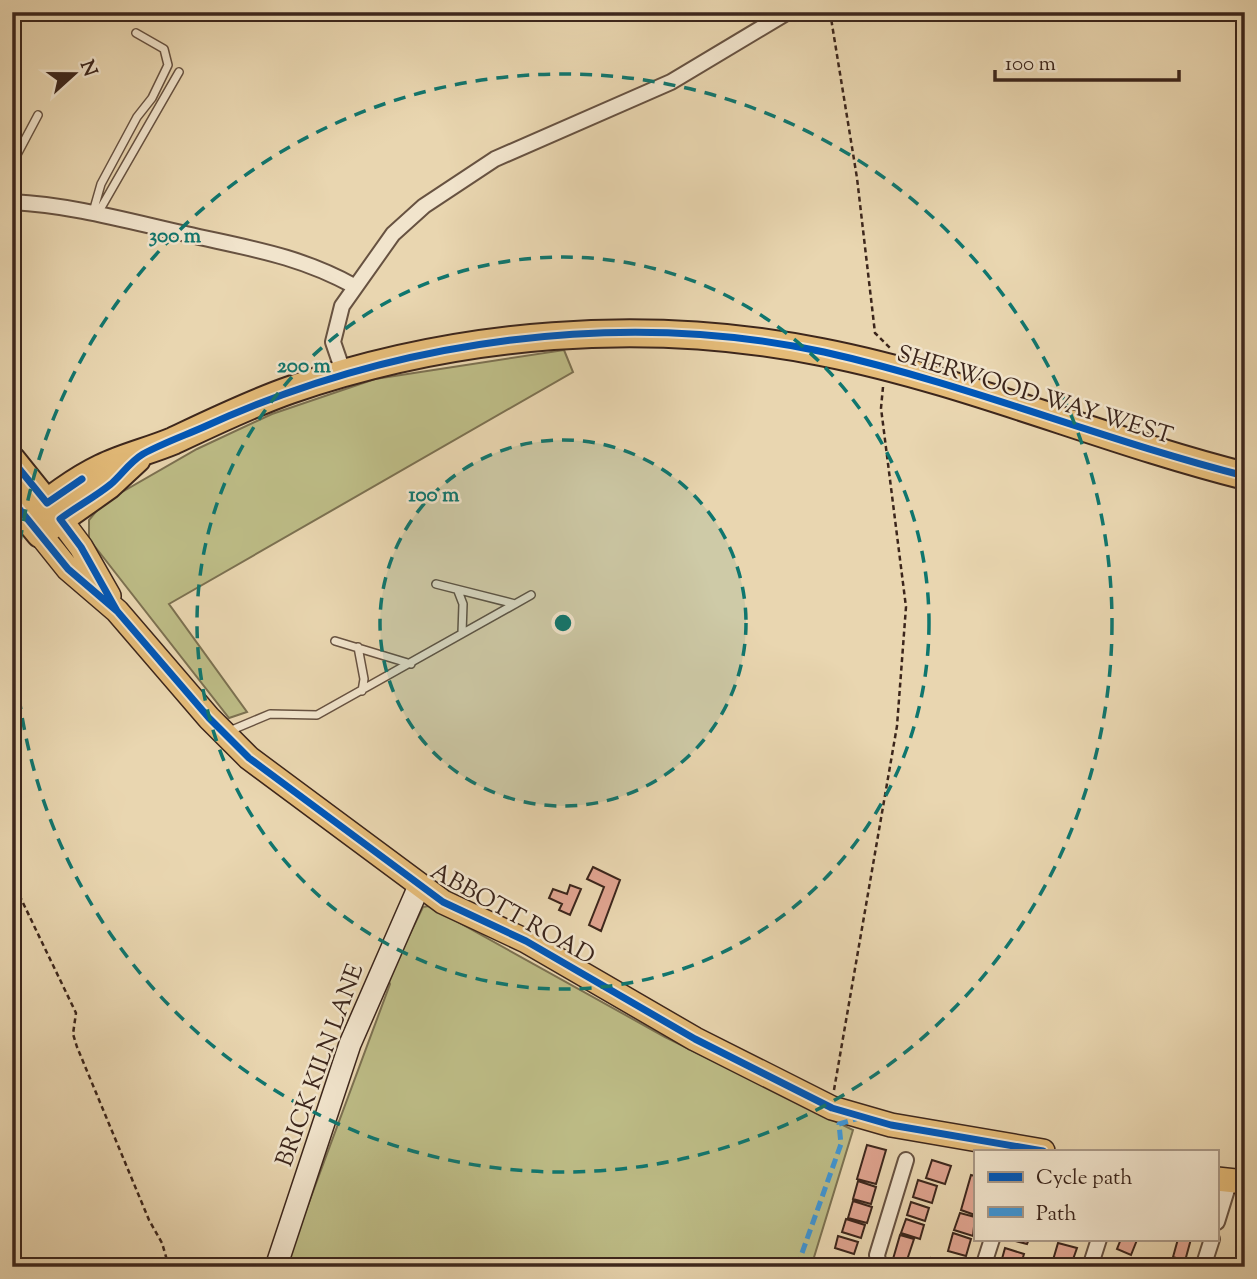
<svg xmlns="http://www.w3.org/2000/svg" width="1257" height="1279" font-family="'Sorts Mill Goudy',serif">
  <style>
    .green { fill: #bdbc86; stroke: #7c7151; stroke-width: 2 }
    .building { fill: #e0a490; stroke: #3c261c; stroke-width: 2 }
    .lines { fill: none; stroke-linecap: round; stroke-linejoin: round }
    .lane-casing { stroke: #675241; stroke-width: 10 }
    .street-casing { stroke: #675241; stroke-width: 18 }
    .secondary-casing { stroke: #3c261c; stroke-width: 24 }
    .primary-casing { stroke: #3c261c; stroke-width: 26 }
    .highway-casing { stroke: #3c261c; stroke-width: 30 }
    .path { stroke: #3c261c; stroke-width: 2.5; stroke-dasharray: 5 3.5; stroke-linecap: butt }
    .lane { stroke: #f1e4cc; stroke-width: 7 }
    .street { stroke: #f1e4cc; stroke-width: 14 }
    .secondary { stroke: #f1e4cc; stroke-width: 21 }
    .primary { stroke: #e4bb78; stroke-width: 23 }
    .highway { stroke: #e4bb78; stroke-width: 26 }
    .quiet { stroke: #3f95d4; stroke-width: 5; stroke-dasharray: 10 5; stroke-linecap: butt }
    .cycleway-casing { stroke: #f1e4cc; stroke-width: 11 }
    .cycleway { stroke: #0057b8; stroke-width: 7 }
    .ring { fill: none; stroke: #0f766e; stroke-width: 3.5; stroke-dasharray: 12 9 }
    .labels { text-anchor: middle; stroke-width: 5; stroke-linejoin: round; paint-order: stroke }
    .street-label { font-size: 24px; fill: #3c261c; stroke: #f1e4cc }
    .centre { fill: #0f766e; stroke: #f1e4cc; stroke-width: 3.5 }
    .ring-label { font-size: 21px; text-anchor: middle; font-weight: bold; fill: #0f766e; stroke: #f1e4cc; stroke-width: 5; stroke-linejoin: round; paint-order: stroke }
  </style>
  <rect width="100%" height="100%" fill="#e9d6b0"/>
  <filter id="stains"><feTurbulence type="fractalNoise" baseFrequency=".00286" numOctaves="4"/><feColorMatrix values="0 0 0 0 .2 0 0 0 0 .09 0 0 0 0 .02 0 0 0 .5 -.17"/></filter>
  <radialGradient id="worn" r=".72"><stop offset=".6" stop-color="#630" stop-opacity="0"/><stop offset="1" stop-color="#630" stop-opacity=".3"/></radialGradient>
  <path class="green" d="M564,350L573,372L169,604L247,712L229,718L89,539V520L103,503L197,449L272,414L375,379Z
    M429,906L665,1037L853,1130L811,1267H285L390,984L388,979L423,907Z"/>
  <path class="building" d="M593,867L620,880L601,931L589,925L604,887L587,879Z
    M570,885L581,889L570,915L559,910L562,904L549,898L553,889L567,894Z
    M867,1145L886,1150L876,1184L857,1179Z
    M932,1160L951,1166L945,1184L926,1178Z
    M971,1175L975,1176V1215L961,1210Z
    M918,1180L937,1186L932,1203L913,1197Z
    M858,1181L876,1187L871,1204L853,1199Z
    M853,1201L872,1207L867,1223L848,1218Z
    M911,1202L929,1208L925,1221L907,1215Z
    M960,1213L975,1217L973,1236L954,1230Z
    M846,1219L865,1225L861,1238L842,1232Z
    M906,1219L924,1225L920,1239L901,1233Z
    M953,1233L971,1239L966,1256L948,1251Z
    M900,1235L914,1239L906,1263L893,1259Z
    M838,1236L858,1242L854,1254L835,1248Z
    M1008,1239H1029L1027,1244Z
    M1121,1239L1137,1240L1131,1255L1117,1249Z
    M1178,1239H1191L1185,1261L1173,1257Z
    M1058,1243L1077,1248L1071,1265L1053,1260Z
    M1005,1248L1024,1254L1020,1267L1000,1266Z
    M931,1258L957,1267H928Z
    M837,1259L851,1263L850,1267H835Z
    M1114,1259L1129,1264L1128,1267H1112Z"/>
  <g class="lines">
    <defs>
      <path id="lane" d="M12,164L38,115
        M93,212L101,184L137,117L152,98L168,65L164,49L136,33
        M98,213L179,72
        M436,584L515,604
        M458,591L463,604L462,633
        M335,641L411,664
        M358,647L364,679L362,691
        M227,732L270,714L317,715L531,595"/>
      <path id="street" d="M12,202C72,205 128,221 186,234C247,248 298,255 354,286
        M344,374L333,342L342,306L393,234L424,206L495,159L671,82L788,12
        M1217,1222L1230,1180
        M879,1267L877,1255L906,1160
        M983,1267L992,1239
        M1090,1267L1099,1239
        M1203,1267L1212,1239"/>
      <path id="secondary" d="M276,1267L350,1044L420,884"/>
      <path id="primary" d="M60,519L81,547L109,596
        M40,534L68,569L117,611L209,718L249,758L443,902L526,941L695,1039L832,1108L891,1125L1043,1151
        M1217,1179L1245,1182"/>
      <path id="highway" d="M12,460L57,516
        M12,500L40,534L108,486L137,459
        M27,518C50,500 74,481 101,468C123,457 149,451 173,441C211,423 250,404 290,390C458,332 646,317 821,352C965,380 1102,440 1245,476"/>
    </defs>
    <use href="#lane" class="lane-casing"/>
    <use href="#street" class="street-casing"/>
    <use href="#secondary" class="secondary-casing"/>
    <use href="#primary" class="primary-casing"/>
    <use href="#highway" class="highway-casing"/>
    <path class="path" d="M830,12L857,178L875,333L892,350
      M12,880L76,1013L73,1034L77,1047L149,1220L162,1243L169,1267
      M834,1090L897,726L906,607L881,408L883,387"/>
    <use href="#lane" class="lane"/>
    <use href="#street" class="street"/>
    <use href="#secondary" class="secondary"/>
    <use href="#primary" class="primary"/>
    <use href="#highway" class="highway"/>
    <path class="quiet" d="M797,1267L841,1144L839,1124L859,1118"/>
    <defs>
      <path id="cycleway" d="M12,460L47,503L82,479
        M12,500L68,569L117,611L209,718L249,758L443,902L526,941L695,1039L832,1108L891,1125L1043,1151
        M117,611L81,547L60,519C76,507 95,497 111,484C122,474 131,461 143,454C163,443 186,435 206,426C395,340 620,308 824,352C967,384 1103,440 1245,476"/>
    </defs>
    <use href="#cycleway" class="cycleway-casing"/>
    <use href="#cycleway" class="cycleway"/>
  </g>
  <circle cx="563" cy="623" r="183" fill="#0f766e" fill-opacity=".12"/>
  <g class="ring">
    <circle cx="563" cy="623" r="183"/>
    <circle cx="563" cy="623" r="366"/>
    <circle cx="563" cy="623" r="549"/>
  </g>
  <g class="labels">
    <g class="street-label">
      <text transform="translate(1035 394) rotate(17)" y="8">SHERWOOD WAY WEST</text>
      <text transform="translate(513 913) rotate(29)" y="8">ABBOTT ROAD</text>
      <text transform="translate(319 1065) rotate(-70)" y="8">BRICK KILN LANE</text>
    </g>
  </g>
  <circle cx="563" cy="623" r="10" class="centre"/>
  <g class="ring-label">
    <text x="175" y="242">300 m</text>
    <text x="304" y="372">200 m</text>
    <text x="434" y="501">100 m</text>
  </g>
  <rect width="1257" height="1279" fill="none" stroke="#e9d6b0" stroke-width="42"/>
  <rect x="14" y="14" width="1229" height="1251" fill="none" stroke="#3c261c" stroke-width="3.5"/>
  <rect x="21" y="21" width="1215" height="1237" fill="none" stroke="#3c261c" stroke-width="2"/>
  <rect x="974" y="1150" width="245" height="91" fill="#f1e4cc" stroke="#a99886" stroke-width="2"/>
  <rect x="988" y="1172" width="35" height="10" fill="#0057b8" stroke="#a99886" stroke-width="2"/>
  <text x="1036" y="1184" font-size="21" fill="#3c261c">Cycle path</text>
  <rect x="988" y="1207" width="35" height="10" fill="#3f95d4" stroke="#a99886" stroke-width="2"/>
  <text x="1036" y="1220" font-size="21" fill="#3c261c">Path</text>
  <g transform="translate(74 74) rotate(69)" stroke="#f1e4cc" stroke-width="5" paint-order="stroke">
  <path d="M0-5L12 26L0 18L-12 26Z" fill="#3c261c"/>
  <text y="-10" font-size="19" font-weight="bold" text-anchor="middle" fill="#3c261c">N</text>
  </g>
  <path d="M995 70v10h184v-10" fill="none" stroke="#3c261c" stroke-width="3.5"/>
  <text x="1005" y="70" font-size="21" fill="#3c261c" stroke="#f1e4cc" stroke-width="5" paint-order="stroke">100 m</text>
  <rect width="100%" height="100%" filter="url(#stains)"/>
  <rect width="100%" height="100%" fill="url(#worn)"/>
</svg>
